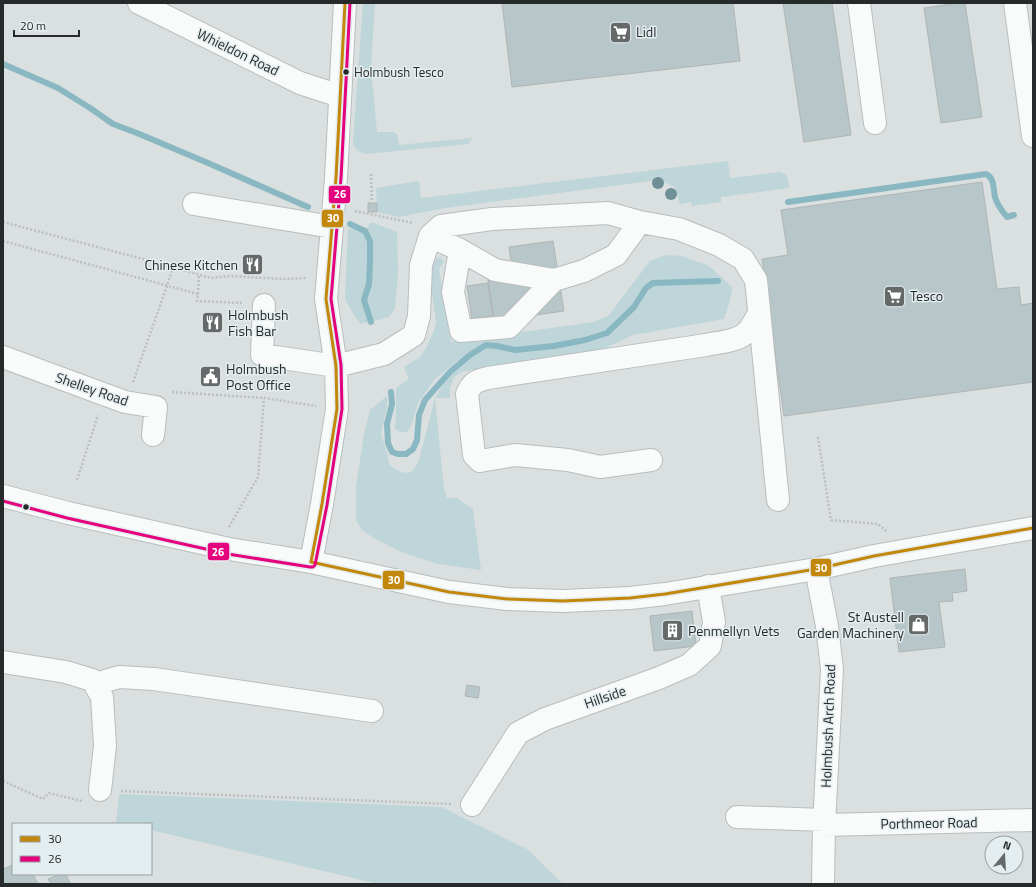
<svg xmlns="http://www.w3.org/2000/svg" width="1036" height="887" font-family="'Titillium Web',sans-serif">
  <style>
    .green { fill: #bed5d9 }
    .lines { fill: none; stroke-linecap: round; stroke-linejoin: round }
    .stream { stroke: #8ab8c2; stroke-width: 6 }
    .building { fill: #b7c6c9; stroke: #b0b4b4 }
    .minor-casing { stroke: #b9bdbd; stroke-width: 24 }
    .highway-casing { stroke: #b9bdbd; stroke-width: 24 }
    .path { stroke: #bcbfbf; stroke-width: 2.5; stroke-dasharray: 2 2; stroke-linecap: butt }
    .minor { stroke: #f9fafa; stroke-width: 22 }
    .highway { stroke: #f9fafa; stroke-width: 22 }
    .bus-1-casing { stroke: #e4edef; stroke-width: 6 }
    .bus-2-casing { stroke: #e4edef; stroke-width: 6 }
    .bus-1 { stroke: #c3870b; stroke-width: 3 }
    .bus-2 { stroke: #e5007d; stroke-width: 3 }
    .tree { fill: #6e8f95 }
    .bus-dot { fill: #272a2b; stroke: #e4edef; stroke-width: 1.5 }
    .labels { text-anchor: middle; stroke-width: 3; stroke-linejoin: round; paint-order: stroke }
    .bus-label { font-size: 13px; fill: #272a2b; stroke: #e4edef; text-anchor: start }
    .poi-label { font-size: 14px; fill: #272a2b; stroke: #e4edef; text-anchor: start }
    .street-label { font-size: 14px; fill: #272a2b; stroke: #e4edef }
    .line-badge { stroke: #e4edef; stroke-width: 1.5 }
    .badge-label { font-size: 11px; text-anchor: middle; font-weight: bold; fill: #fff }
  </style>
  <rect width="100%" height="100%" fill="#dadfdf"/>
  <path class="green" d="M363,3H375L371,67L377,132H393L397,134L399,145L472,138L468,144L366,154C360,152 355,150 353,143Z
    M728,161L730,178L780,172L787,175L789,188L721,197V202L692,206L691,202L680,204L675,187L658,180L445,208L399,217L377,212L376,188L419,181L421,198Z
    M371,222L397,232L398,272L395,308L389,317L361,324L354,315L345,299L348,229L365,231Z
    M666,255L682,256L709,266L732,287L730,301L724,319L633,335L592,354L464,371L454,377L450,388V398H435L444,489L447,498H457L473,509L481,570L438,564L401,552L372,537L361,529L356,520V487L364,434L370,410L387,396V406L381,434L387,453L389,464L397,470L405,473L413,471L419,460L435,398L444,383L461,366L457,361L434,380L418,403L412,423L407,432H400L395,429L396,412V388L409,379L404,367L420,357L425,350L434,331L436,322L430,276L431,267L436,259L439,258L442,259L444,262L439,269L451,342L594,322L608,316L650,261Z
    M119,794L441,807L527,849L563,884H382L374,883L151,830V824H127L116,822Z"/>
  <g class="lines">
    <path class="stream" d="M3,64L58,88L90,108L113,124L137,133L208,163L308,207
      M788,202L986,174C995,178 993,189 995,197C997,205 1002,211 1007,217L1014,215
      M350,224L365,231L370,241V262L369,284L364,300L371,322
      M391,392L392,404L387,424L388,443L392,452L398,454H406L413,449L417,440L419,415L425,400L450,372L470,355L486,345L497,346L515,350L554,346L585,340L607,333L634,307L646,288L653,283L718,281"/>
  </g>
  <path class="building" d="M502,3H733L740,61L512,87Z
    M783,3H832L851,135L804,142Z
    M958,3H965L982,117L941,123L924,8Z
    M982,182L997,289L1019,287L1021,305L1033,303V382L784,416L762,259L788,255L781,210Z
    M368,203H377V212H368Z
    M553,241L564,311L494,321L488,280L513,276L509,247Z
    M488,283L493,316L472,319L467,286Z
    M965,569L967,591L952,593L953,601L939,602L945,647L899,652L890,578Z
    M692,611L696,646L654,651L650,616Z
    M467,685L480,687L478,698L465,696Z
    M13,865V874H33L38,884H3V869Z
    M60,874H66L70,884H51L48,879Z"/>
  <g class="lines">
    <defs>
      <path id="minor" d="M139,3L300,83L340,96
        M859,3L875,123
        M1015,3L1033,136
        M194,204L332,227
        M430,236L460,250L495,270L554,280L584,271L616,255L640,222
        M460,250L453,292L461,331L509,327L554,280
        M264,305L262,355L336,366L384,354L414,335L419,316L421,265L430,236L441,226L492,219L608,213L640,222L679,229L719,245L743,259L756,280L778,500
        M3,357L125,402L156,407L153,435
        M651,460L600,467L568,460L515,455L480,461L474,455L467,394C472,382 476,381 488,378L706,345C719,342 738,342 748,331C752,326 756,319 759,313
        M311,562L322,504L337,409L336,366L326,299L336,178L345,3
        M816,569L827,626L832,669L824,825L823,884
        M3,662L66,672L92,680L102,697L105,746L100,790
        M95,684L119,677L154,679L372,711
        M472,805L518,733L545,719L659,678L689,665L710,646L714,622L708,586
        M737,817L824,820
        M824,825L1033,820"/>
      <path id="highway" d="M3,496L68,513L229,549L311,562L449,592L507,599L563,601L630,598L665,594L816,569L874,556L1033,528"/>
    </defs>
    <use href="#minor" class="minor-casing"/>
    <use href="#highway" class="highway-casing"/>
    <path class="path" d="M371,174L372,202
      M355,211L413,223
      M3,222L173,267L211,278L230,276L283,279L306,278V277
      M3,241L198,294L197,301L242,303
      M198,294L199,275
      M133,382L167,286L173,267
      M172,392L264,398L316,406
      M818,437L831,520L878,524L887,532
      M77,480L98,415
      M229,527L258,477L264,398
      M3,781L43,799L49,793L82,801
      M121,791L451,804"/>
    <use href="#minor" class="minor"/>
    <use href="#highway" class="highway"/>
    <defs>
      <path id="bus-1" d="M345,3L336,178L326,299L336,366L337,409L322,504L311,562L449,592L507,599L563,601L630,598L665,594L816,569L874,556L1033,528"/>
      <path id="bus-2" d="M3,501L67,518L228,554L310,567H313L315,565L327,505L342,409L341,365L331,299L341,178L350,3"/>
    </defs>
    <use href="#bus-1" class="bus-1-casing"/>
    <use href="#bus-2" class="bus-2-casing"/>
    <use href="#bus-1" class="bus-1"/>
    <use href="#bus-2" class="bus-2"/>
  </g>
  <g class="tree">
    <circle cx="658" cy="183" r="6"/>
    <circle cx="671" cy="194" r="6"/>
  </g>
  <defs>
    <symbol id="supermarket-square" viewBox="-11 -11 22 22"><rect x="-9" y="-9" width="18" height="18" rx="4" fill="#66696a" stroke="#e4edef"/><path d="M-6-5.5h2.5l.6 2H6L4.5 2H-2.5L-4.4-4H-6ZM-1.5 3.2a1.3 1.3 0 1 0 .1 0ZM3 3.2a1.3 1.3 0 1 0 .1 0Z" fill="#fff"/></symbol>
    <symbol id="restaurant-square" viewBox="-11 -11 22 22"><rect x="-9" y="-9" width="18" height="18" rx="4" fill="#66696a" stroke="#e4edef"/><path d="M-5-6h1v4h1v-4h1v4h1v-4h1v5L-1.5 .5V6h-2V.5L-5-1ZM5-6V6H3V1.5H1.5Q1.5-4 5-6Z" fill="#fff"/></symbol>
    <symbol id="civic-square" viewBox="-11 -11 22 22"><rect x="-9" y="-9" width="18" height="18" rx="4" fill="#66696a" stroke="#e4edef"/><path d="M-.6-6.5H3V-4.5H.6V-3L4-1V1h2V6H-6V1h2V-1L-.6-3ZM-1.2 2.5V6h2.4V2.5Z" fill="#fff"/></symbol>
    <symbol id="shop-square" viewBox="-11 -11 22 22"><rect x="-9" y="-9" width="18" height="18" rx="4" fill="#66696a" stroke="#e4edef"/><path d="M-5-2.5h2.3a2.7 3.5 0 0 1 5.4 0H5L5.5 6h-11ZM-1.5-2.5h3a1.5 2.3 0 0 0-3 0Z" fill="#fff"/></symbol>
    <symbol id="building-square" viewBox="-11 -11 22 22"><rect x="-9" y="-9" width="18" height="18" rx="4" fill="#66696a" stroke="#e4edef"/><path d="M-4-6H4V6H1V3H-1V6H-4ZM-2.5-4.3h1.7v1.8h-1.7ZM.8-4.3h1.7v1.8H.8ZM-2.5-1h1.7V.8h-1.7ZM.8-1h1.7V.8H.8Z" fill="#fff"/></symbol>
  </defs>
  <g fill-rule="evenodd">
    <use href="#supermarket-square" x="608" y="20" width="25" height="25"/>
    <use href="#restaurant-square" x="240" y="252" width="25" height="25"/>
    <use href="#supermarket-square" x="882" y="284" width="25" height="25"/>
    <use href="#restaurant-square" x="200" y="310" width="25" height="25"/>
    <use href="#civic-square" x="198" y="364" width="25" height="25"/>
    <use href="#shop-square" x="906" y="612" width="25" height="25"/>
    <use href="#building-square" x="660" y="618" width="25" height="25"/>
  </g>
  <g class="bus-dot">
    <circle cx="346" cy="72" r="3.5"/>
    <circle cx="26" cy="507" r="3.5"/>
  </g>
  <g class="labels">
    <g class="bus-label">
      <text x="354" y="77">Holmbush Tesco</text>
    </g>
    <g class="poi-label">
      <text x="636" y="37">Lidl</text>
      <text x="238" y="270" text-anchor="end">Chinese Kitchen</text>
      <text x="910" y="301">Tesco</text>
      <text x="228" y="320">Holmbush<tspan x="228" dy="16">Fish Bar</tspan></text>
      <text x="226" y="374">Holmbush<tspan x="226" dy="16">Post Office</tspan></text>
      <text x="904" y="622" text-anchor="end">St Austell<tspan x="904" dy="16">Garden Machinery</tspan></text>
      <text x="688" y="636">Penmellyn Vets</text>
    </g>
    <g class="street-label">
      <text transform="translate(238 52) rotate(26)" y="5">Whieldon Road</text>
      <text transform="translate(92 389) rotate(19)" y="5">Shelley Road</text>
      <text transform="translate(605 697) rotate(-19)" y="5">Hillside</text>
      <text transform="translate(828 726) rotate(-88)" y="5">Holmbush Arch Road</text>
      <text transform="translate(929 823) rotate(-1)" y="5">Porthmeor Road</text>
    </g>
  </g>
  <g class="line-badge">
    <rect x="328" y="185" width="23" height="19" rx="4" fill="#e5007d"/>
    <rect x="321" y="209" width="23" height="19" rx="4" fill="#c3870b"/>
    <rect x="207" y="542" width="23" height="19" rx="4" fill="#e5007d"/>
    <rect x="810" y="558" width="22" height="19" rx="4" fill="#c3870b"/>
    <rect x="382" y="570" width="23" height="20" rx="4" fill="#c3870b"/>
  </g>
  <g class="badge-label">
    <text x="340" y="198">26</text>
    <text x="333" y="222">30</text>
    <text x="218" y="556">26</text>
    <text x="821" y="572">30</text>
    <text x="394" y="584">30</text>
  </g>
  <rect width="1036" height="887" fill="none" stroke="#272a2b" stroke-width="8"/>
  <rect x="12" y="823" width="140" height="52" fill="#e4edef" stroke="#989fa1"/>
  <rect x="20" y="836" width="20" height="6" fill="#c3870b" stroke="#989fa1"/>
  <text x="48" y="843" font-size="12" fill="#272a2b">30</text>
  <rect x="20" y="856" width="20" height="6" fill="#e5007d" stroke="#989fa1"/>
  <text x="48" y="863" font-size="12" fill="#272a2b">26</text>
  <g transform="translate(1004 855) rotate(18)"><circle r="19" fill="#e4edef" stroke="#989fa1"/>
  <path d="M0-3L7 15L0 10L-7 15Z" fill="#66696a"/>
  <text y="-6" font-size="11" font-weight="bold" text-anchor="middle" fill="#272a2b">N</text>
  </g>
  <path d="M14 30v6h65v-6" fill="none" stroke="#272a2b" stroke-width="2"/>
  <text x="20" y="30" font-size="12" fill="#272a2b" stroke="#e4edef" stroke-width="3" paint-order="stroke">20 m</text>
</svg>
